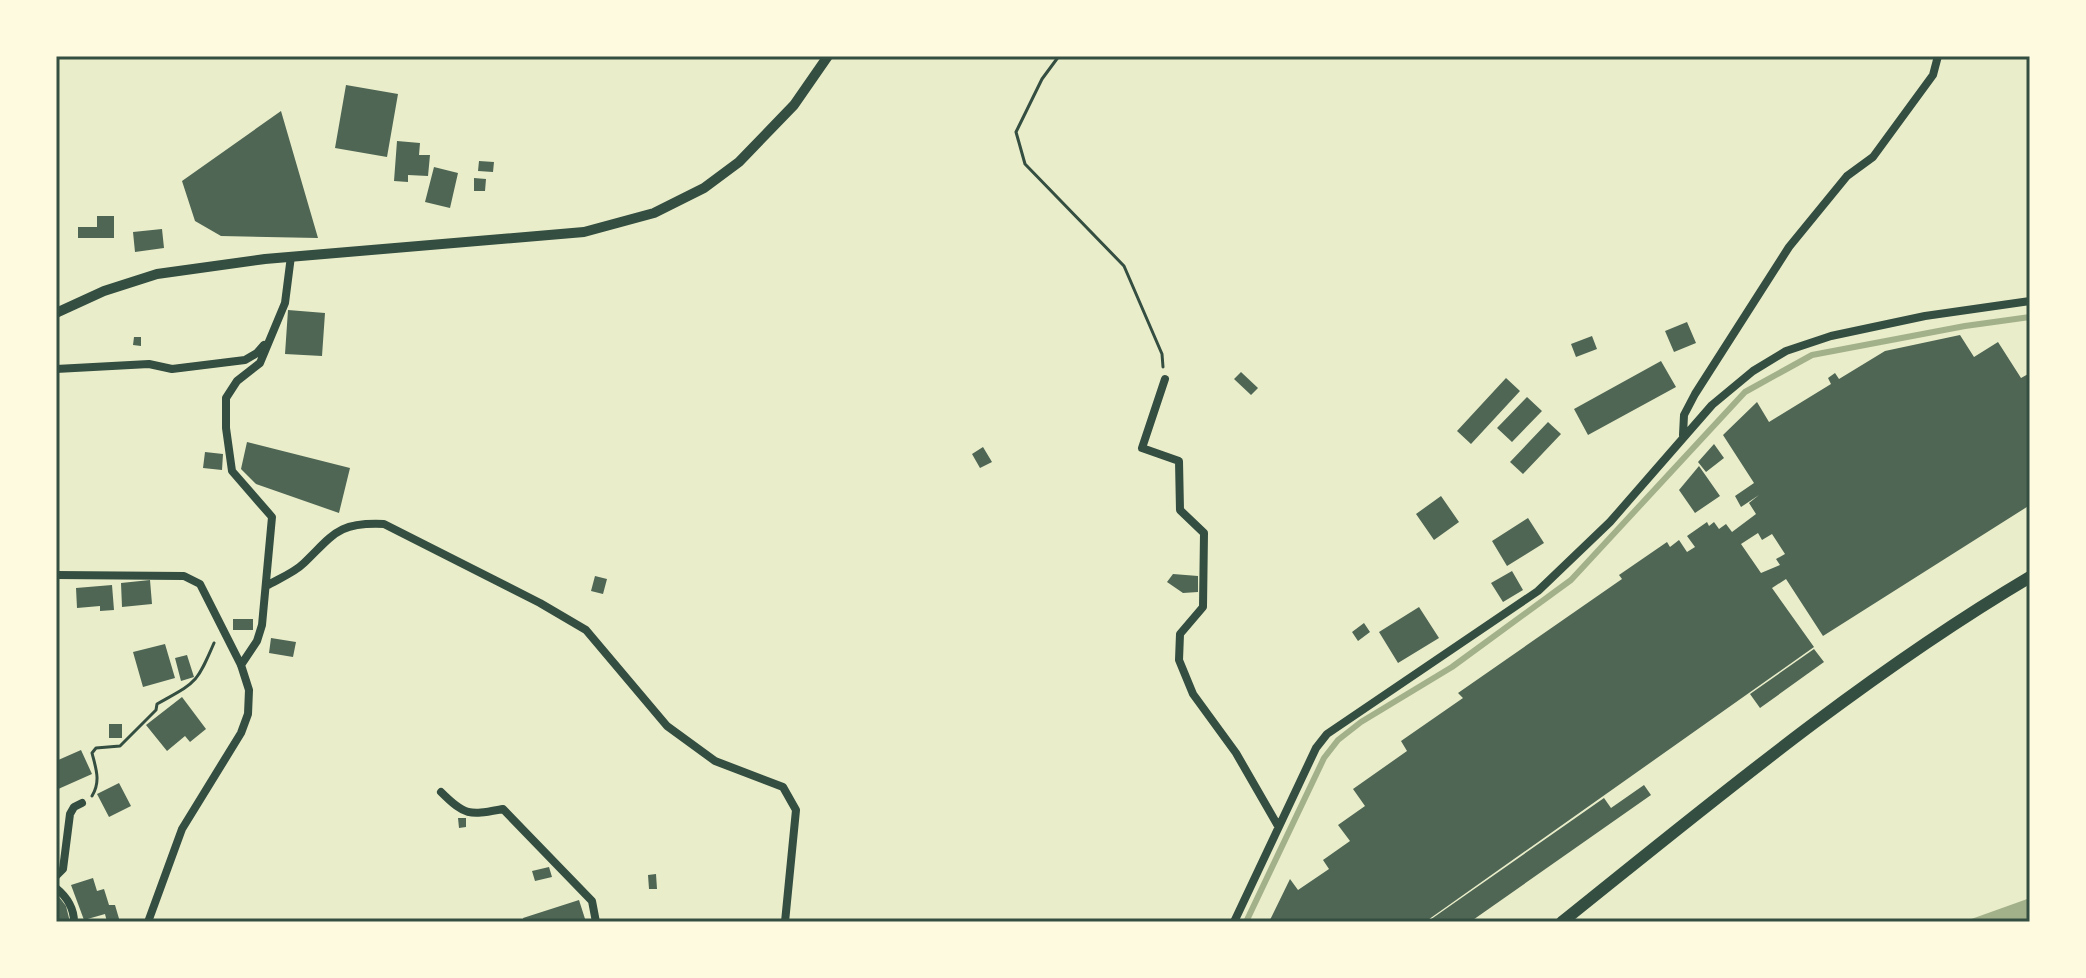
<svg xmlns="http://www.w3.org/2000/svg" width="2086" height="978" font-family="Poppins,sans-serif">
  <style>
    .water { fill: #a3b18a }
    .lines { fill: none; stroke-linecap: round; stroke-linejoin: round }
    .stream { stroke: #a3b18a; stroke-width: 6 }
    .building { fill: #4f6655; fill-rule: evenodd }
    .path { stroke: #344e41; stroke-width: 3 }
    .minor { stroke: #344e41; stroke-width: 8 }
    .tertiary { stroke: #344e41; stroke-width: 10 }
    .secondary { stroke: #344e41; stroke-width: 12 }
    .neatline { fill: none; stroke: #344e41; stroke-width: 3 }
  </style>
  <rect width="100%" height="100%" fill="#e9edc9"/>
  <path class="water" d="M2030,898V922H1963Z"/>
  <g class="lines">
    <path class="stream" d="M1246,922L1324,758L1338,740L1361,722L1452,667L1571,580L1745,392L1812,355L1965,326L2030,317"/>
  </g>
  <path class="building" d="M346,85L398,94L387,157L335,148Z
    M281,111L318,238L221,236L195,221L182,181Z
    M397,141L420,143L419,155H430L428,176L408,175V182L394,181Z
    M479,161L494,162L493,172L478,171Z
    M434,167L458,173L450,208L425,202Z
    M474,178L486,179L485,191H474Z
    M97,216H114V238H78V227H97Z
    M162,229L164,248L135,252L133,232Z
    M288,310L325,313L322,356L285,354Z
    M1687,322L1696,343L1674,352L1665,331Z
    M1960,335L1974,357L1998,342L2021,378L2030,373V505L1823,636L1786,579L1772,588L1814,647L1425,922H1269L1290,879L1298,890L1329,869L1323,860L1350,841L1338,825L1365,806L1353,789L1407,751L1401,741L1463,698L1458,693L1622,579L1619,575L1667,542L1670,547L1679,540L1687,552L1695,547L1687,536L1707,522L1709,526L1714,522L1719,529L1726,524L1732,532L1756,514L1749,503L1759,495L1741,507L1735,496L1754,483L1723,435L1757,402L1769,422L1831,384L1828,378L1835,373L1839,379L1885,351ZM1758,533L1762,540L1772,534L1785,554L1776,559L1780,565L1761,573L1741,544Z
    M1592,336L1597,349L1576,357L1571,344Z
    M134,337H141V346L133,345Z
    M1661,361L1676,387L1588,435L1574,409Z
    M1241,372L1258,388L1251,395L1234,379Z
    M1506,378L1520,391L1471,444L1457,431Z
    M1527,397L1542,411L1512,442L1497,428Z
    M1548,422L1561,434L1523,474L1510,462Z
    M247,442L350,468L339,513L256,484L241,469Z
    M1714,444L1724,458L1706,472L1698,462Z
    M983,447L992,462L980,468L972,454Z
    M205,452L223,454L222,470L203,468Z
    M1699,466L1720,496L1695,513L1679,490Z
    M1441,496L1459,522L1434,540L1416,514Z
    M1528,518L1544,543L1507,566L1492,541Z
    M1512,571L1523,590L1503,602L1491,583Z
    M1173,574L1198,576V592L1183,593L1167,582Z
    M595,576L607,579L603,594L591,591Z
    M150,580L152,604L122,607L121,583Z
    M112,585L114,610L100,611V606L77,608L76,588Z
    M1419,607L1439,638L1398,663L1379,632Z
    M233,619H253V630H233Z
    M1364,623L1370,632L1358,641L1352,632Z
    M271,638L296,642L293,657L269,653Z
    M165,644L175,678L143,687L133,652Z
    M1814,649L1824,662L1760,708L1750,694Z
    M187,655L194,677L181,681L175,658Z
    M182,697L206,729L190,742L185,736L167,751L146,725Z
    M109,724H122V738H109Z
    M81,750L92,774L56,790V761Z
    M119,783L131,806L109,817L97,794Z
    M1644,785L1651,795L1470,922H1427L1604,798L1611,808Z
    M458,818H466V827L459,828Z
    M549,867L552,877L535,881L532,871Z
    M656,874L657,889H649L648,875Z
    M93,878L97,891L104,889L109,905H115L120,922H107L105,914L84,920L71,885Z
    M56,893L66,906L70,922H56Z
    M579,900L586,922H524L523,918Z"/>
  <g class="lines">
    <path class="path" d="M1059,56L1042,79L1016,132L1025,164L1124,266L1162,354L1163,367
      M92,796C101,781 96,769 92,753L96,748L120,746L156,710L157,704C196,682 196,685 214,643"/>
    <path class="minor" d="M56,369L149,364L172,369L245,360L257,353L264,345
      M1165,379L1142,448L1179,461L1180,510L1204,533L1203,607L1180,634L1179,660L1193,694L1236,753L1278,826
      M1683,435L1684,415L1695,394L1789,247L1847,176L1873,157L1933,75L1938,56
      M56,575L184,576L200,584L241,665L249,690L248,714L241,733L182,829L148,922
      M266,586C278,579 294,573 304,563C334,534 338,522 384,524L540,603L586,630L667,726L715,761L783,787L796,810L785,922
      M241,665L257,641L262,625L272,517L232,471L226,428V398L237,381L260,363L285,303L291,256
      M441,792C466,817 470,815 503,809L592,901L596,922
      M56,876L63,869L70,814L74,807L82,803
      M56,888C67,897 74,908 74,922
      M1234,922L1316,748L1327,734L1538,591L1610,522L1712,405L1753,371L1786,351L1831,336L1925,316L2030,301"/>
    <path class="tertiary" d="M56,313L104,291L157,274L265,259L584,232L654,213L704,188L739,162L794,105L828,56"/>
    <path class="secondary" d="M1562,922C1713,801 1863,676 2030,577"/>
  </g>
  <rect width="2086" height="978" fill="none" stroke="#fefae0" stroke-width="116"/>
  <rect x="58" y="58" width="1970" height="862" class="neatline"/>
</svg>
